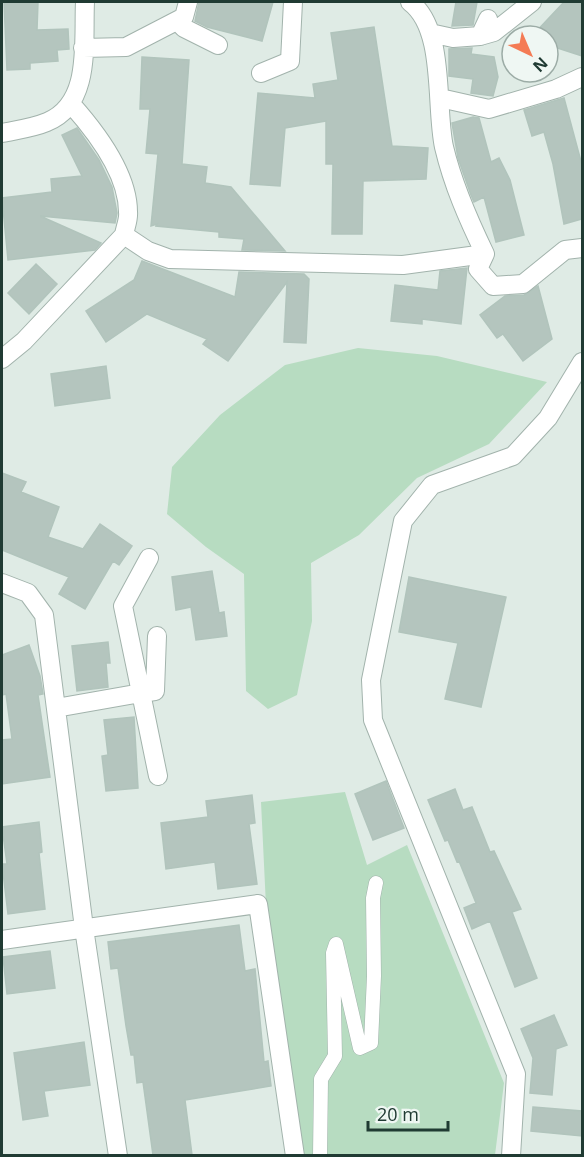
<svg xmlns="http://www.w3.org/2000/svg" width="584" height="1157" font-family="'Open Sans',sans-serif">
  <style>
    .green { fill: #b7dcc1 }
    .building { fill: #b4c5be; stroke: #b1c4bc; stroke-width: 1.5 }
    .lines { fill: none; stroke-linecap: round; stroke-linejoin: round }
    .service-casing { stroke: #a2b3ac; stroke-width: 15 }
    .minor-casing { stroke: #a2b3ac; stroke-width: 20 }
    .service { stroke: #fff; stroke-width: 14 }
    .minor { stroke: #fff; stroke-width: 18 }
  </style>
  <rect width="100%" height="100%" fill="#dfebe5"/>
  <path class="green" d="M358,348L437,356L547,382L489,444L417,478L359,535L311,563L312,621L297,695L268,709L246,691L244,574L206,547L167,514L172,467L220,415L285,365Z
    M345,792L367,865L407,845L504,1083L495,1155H302L266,906L261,802Z"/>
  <path class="building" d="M4,2H38L37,30L68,29L69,49L57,50L58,61L30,63V69L7,70Z
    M199,2H273L262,41L207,27L195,21Z
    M456,2H477L473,25L452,26Z
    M564,2H582V56L548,45V36H532Z
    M374,27L392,146L428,148L426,179L363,181L362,234H332L333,164H326V121L285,128L280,186L250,184L258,93L315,98L313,84L338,80L331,33Z
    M472,48L471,54L494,57L498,77L493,96L471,93L473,79L449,76V49Z
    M142,57L189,60L182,164L207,167L205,183L231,187L285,251L242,250L244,239L219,237V232L156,226L157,224L151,226L158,154L146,153L150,109H140Z
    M564,98L582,165V219L564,224L553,164L544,132L532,136L524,110Z
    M473,117L479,118L491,162L499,158L510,180L524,235L496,242L484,197L474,202L471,195L458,158L452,123Z
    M77,128L99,160L112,187L117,213L115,223L40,216L101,243L95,250L8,260L2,198L52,192L51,179L82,176L62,135Z
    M142,261L235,297L239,272L304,274L309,279L306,343L284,342L287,282L228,361L203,344L207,339L147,314L106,342L86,311L134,280Z
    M36,264L57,284L29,314L8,293Z
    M467,268L461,324L422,319V324L391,321L395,285L438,290L440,271Z
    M538,286L552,339L523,361L503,334L497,338L480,315L505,296L524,295Z
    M106,366L110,398L55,406L51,374Z
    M2,473L26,482L21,492L59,507L48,537L83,549L100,524L132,546L119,565L113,561L85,609L59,594L69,577L2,550Z
    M212,571L219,613L224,612L227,636L196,640L191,607L176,610L172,577Z
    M409,577L506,597L481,707L445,699L458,643L399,632Z
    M108,642L110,663H106L108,687L77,691L72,646Z
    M29,645L40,676L43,694L38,695L50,777L2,784V740L12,739L6,694L2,695V655Z
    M134,717L138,788L106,791L102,756L108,755L104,720Z
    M386,781L404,828L373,840L355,794Z
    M455,789L463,810L472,807L490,852L494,851L521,909L512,912L537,978L515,987L490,921L472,929L464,908L476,903L459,861L457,862L448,840L445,841L428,800Z
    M252,795L255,823L249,824L257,884L218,889L215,862L166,869L161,823L208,817L206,801Z
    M39,822L42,852L39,853L45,909L8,914L2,864H7L2,827Z
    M239,925L245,971L255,969L264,1062L268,1061L271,1086L185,1100L192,1155H153L143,1082L137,1083L134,1055H131L126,1026L118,968L111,969L108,942Z
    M50,951L55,988L7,994L3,957Z
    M554,1015L567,1045L556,1049L552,1095L530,1093L533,1058L521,1029Z
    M84,1042L90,1085L44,1091L48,1116L23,1120L14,1053Z
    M533,1107L582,1111V1136L531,1131Z"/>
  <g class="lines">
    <defs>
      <path id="service" d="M320,1156L321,1079L335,1056L333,953L336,944L360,1048L371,1043L374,976L373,898L376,883"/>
      <path id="minor" d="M410,2C446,29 435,106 444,147C453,185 468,219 485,254L478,269L493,286L523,284L565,250L582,248
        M177,21L184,28L218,45
        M430,33L453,38L480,36L488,19
        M480,36L494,32L532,2
        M83,48L126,47L184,17L188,2
        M261,73L290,61L293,2
        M440,98L489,109L556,89L582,77
        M2,133C16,130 33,128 47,122C92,104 83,42 85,2
        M124,235L148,251L170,259L403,265L485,254
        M2,359L24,341L124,235C125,228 129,219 128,212C128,174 96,132 72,105
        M2,583L28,593L44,615L84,928L118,1156
        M157,636L155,691L141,693L158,776
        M56,708L141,693L123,606L149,558
        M2,940L258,904L295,1156
        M511,1156L516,1074L373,720L371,680L403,521L432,485L513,456L548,418L582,362"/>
    </defs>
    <use href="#service" class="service-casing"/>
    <use href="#minor" class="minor-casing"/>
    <use href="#service" class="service"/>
    <use href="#minor" class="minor"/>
  </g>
  <rect width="584" height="1157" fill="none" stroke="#203b33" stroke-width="6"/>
  <g transform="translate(530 54) rotate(136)"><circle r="28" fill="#eff7f3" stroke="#9caca6" stroke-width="1.5"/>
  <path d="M0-4.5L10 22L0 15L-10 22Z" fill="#f47b54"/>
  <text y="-9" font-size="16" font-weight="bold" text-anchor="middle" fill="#203b33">N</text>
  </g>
  <path d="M368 1121v9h80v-9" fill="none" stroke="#203b33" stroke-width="3"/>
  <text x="377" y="1121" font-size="18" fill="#203b33" stroke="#eff7f3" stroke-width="4.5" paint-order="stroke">20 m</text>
</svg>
